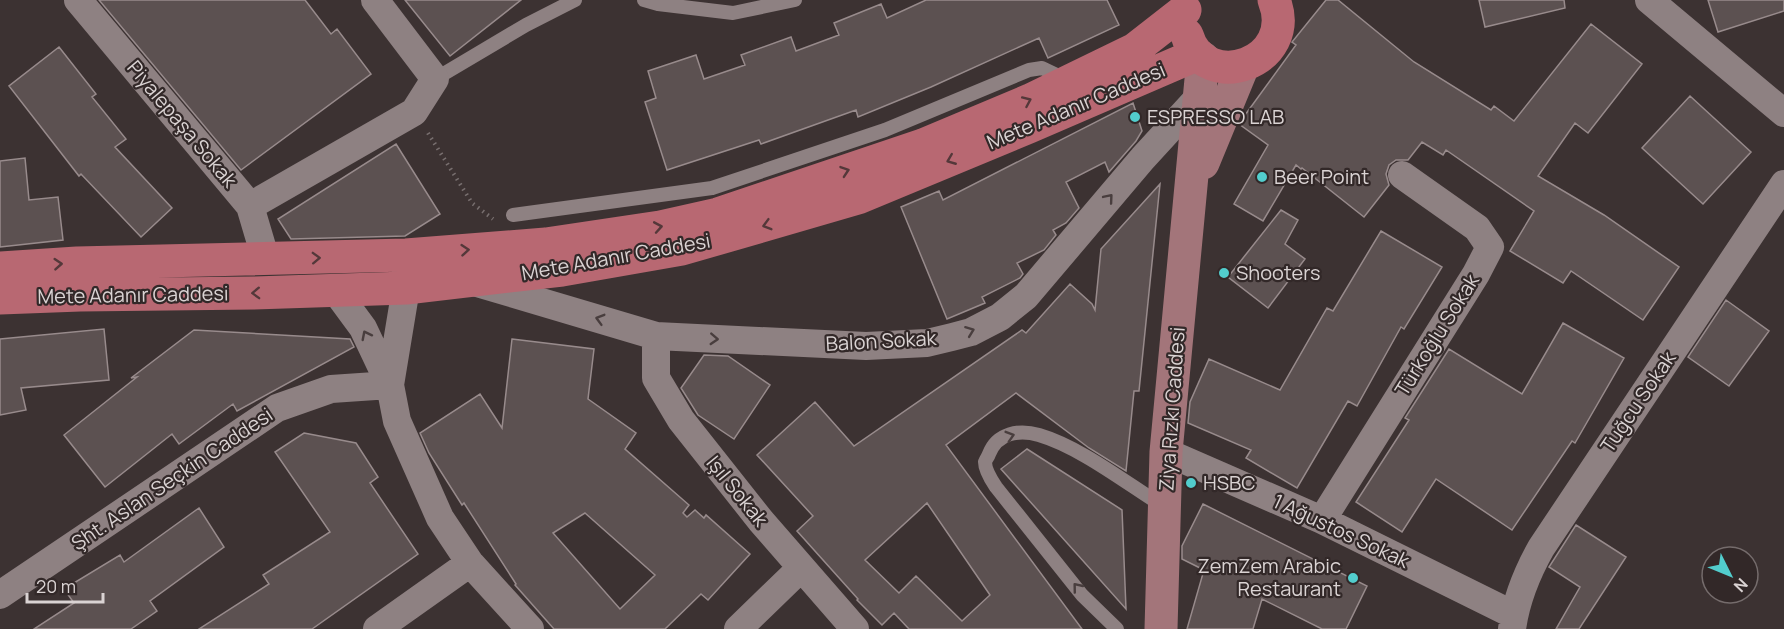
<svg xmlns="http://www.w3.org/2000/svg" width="1784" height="629" font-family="Manrope,sans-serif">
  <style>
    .building { fill: #5c5151; stroke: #988b8c; stroke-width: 1.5; fill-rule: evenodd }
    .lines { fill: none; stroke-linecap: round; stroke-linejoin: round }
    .path { stroke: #786f6f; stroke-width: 4; stroke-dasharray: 1.5 4.5; stroke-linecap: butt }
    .lane { stroke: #8e8182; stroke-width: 14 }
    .street { stroke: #8e8182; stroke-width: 28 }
    .secondary { stroke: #a3757a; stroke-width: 33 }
    .primary { stroke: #b86872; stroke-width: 33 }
    .oneway { stroke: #54383a }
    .oneway2 { stroke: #493e3e }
    .poi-dot { fill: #52cdcd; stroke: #322828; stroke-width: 2 }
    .labels { text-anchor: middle; stroke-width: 4.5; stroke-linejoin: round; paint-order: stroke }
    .street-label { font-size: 20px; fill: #dad3d3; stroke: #322828 }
    .poi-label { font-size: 20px; fill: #dad3d3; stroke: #322828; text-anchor: start }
  </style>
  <rect width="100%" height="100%" fill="#3c3232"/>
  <path class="building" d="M99,0H305L331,34L337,29L371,74L241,170Z
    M405,0H521L450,56Z
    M926,0H1107L1119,25L1048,58L1039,38L931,87L858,117L856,110L761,144L759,140L667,170L645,102L656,98L648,71L696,55L704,79L745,65L741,55L791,37L796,51L839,35L834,23L881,4L887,18Z
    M1326,0H1338L1414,62L1491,110L1494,106L1514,121L1591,24L1642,64L1588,133L1575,123L1538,176L1604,215L1679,267L1643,320L1571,271L1563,283L1510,251L1534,211L1446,150L1443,155L1422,142L1408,160H1396L1389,165L1386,174L1389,185L1364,217L1302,168L1301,169L1296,165L1263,221L1234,204L1268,145L1239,124L1240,122L1296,45L1292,42Z
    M1479,0H1564L1565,8L1485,27Z
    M1708,0H1784V11L1718,32Z
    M59,47L96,94L92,97L126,139L115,147L172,208L141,237L81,174L79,176L9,86Z
    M1690,96L1751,152L1703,204L1642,148Z
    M1133,103L1142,131L1136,141L1109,172L1105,162L1066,182L1079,208L1066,223L1053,230L1056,235L1044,250L1017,263L1023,274L1020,278L982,297L985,303L947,319L901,207L939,191L943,200Z
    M396,144L440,214L405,236L291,239L278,219Z
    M25,158L29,200L58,197L63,240L0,247V161Z
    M1160,184L1139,391H1134L1126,471L1089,448L1016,393L946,445L1082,629H909L894,613L882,625L857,600L858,599L797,531L813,516L757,455L815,402L854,446L1022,330L1026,333L1070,284L1092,304L1095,310L1101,249ZM927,503L990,595L962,621L916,576L899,593L865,560Z
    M1281,210L1298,220L1285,244L1305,259L1268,308L1228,277Z
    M1381,231L1442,267L1404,329L1401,327L1357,406L1348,401L1297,488L1246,458L1251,450L1188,423L1190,402L1209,359L1280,390L1327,308L1333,311Z
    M1726,300L1769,331L1729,386L1688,357Z
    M1563,323L1624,358L1575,443L1572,441L1512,530L1436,479L1402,532L1356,502L1409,420L1405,418L1449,349L1522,394Z
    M104,329L109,380L21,388L26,410L0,415V339Z
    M194,330L350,339L354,347L237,411L233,404L179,444L172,434L105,487L64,435L137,377L131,378Z
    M512,339L594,349L588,399L636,433L625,449L689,505L683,513L687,517L695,510L704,518L706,515L750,554L708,600L701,594L665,629H554L515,585L516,584L464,503L462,505L429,453L420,433L480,394L502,428ZM585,513L655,575L620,609L553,533Z
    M704,355L728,356L770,385L734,439L698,415L681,388Z
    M304,433L356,443L378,477L370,483L418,554L312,629H199L269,584L263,575L330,532L275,452Z
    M1027,449L1122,510L1126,609L1001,469Z
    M1203,504L1367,586L1346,629H1322L1262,599L1253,629H1187L1204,570L1182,559V546Z
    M199,508L224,547L150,601L157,611L131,629H34L74,603L64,589L120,555L124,562Z
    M1576,525L1626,557L1579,629H1556L1580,587L1549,567Z"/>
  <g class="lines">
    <path class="path" d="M428,133L472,203L493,219"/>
    <path class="lane" d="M644,0L658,4L733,13L795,0
      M435,79L526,25L575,0
      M513,215L712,188L885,130L1029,70L1042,68L1065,79
      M1117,629L1082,595L996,487C992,481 985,471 985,462C986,459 988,457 989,454C997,433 1019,429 1039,435C1080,447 1126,483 1163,506"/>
    <path class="street" d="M78,0L250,206L266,260
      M1649,0L1784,113
      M250,206L414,112L435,79L375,0
      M474,282L656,336L866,346L927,343L952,337L971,332L1000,317L1026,296L1143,158L1198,98
      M335,290L363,328L390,385L397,421L440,518L470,563L530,629
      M656,336V378L681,420L761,521L855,629
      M390,385L406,288V265
      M1166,452L1322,520L1514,615
      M1322,520L1476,274L1490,247L1477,228L1402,175
      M0,595L277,408L331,389L390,385
      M377,629L470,563
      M738,629L801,568
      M1512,629C1516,600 1527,573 1541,548L1784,184"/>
    <path class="secondary" d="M1203,163L1243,66
      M1161,629L1166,452L1203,58"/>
    <path class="primary" d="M1187,35C1205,96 1299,62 1274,0
      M0,268L77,263L406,255L546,244L660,227L718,214L923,145L1030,100L1135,49L1185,10
      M0,298L80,295L254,293L406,288L562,270L682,249L858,198L1029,127L1198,54"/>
  </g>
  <defs><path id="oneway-chevron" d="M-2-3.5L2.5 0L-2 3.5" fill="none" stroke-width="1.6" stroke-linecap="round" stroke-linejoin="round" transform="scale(1.5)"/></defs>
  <g class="oneway">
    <use href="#oneway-chevron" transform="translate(1027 101) rotate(-24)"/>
    <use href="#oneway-chevron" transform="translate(951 160) rotate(158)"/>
    <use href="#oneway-chevron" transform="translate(845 171) rotate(-19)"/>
    <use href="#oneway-chevron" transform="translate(767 225) rotate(164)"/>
    <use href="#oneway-chevron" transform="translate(658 227) rotate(-10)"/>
    <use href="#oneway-chevron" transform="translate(465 250) rotate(-5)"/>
    <use href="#oneway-chevron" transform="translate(316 258) rotate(-2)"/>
    <use href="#oneway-chevron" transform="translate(58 264) rotate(-4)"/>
    <use href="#oneway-chevron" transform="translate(256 293) rotate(178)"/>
  </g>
  <g class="oneway2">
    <use href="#oneway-chevron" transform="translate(1109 198) rotate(-50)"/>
    <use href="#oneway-chevron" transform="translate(600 319) rotate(-164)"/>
    <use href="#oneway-chevron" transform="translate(970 331) rotate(-21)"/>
    <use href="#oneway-chevron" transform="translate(366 335) rotate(-117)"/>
    <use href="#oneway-chevron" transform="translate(714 339) rotate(3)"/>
    <use href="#oneway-chevron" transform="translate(1010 436) rotate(-17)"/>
    <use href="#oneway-chevron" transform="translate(1077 587) rotate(-129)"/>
  </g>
  <g class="poi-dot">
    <circle cx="1135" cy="117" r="6"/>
    <circle cx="1262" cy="177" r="6"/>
    <circle cx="1224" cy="273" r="6"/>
    <circle cx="1191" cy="483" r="6"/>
    <circle cx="1353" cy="578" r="6"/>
  </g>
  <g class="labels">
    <g class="street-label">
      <text transform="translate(1076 106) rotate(-23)" y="7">Mete Adanır Caddesi</text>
      <text transform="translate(182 124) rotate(50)" y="7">Piyalepaşa Sokak</text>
      <text transform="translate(616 257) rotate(-10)" y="7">Mete Adanır Caddesi</text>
      <text transform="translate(133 295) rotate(-1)" y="7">Mete Adanır Caddesi</text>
      <text transform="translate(1437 335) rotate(-58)" y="7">Türkoğlu Sokak</text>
      <text transform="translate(881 341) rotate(-3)" y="7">Balon Sokak</text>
      <text transform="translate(1638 402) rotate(-56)" y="7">Tuğcu Sokak</text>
      <text transform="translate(1172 409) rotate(-86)" y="7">Ziya Rızkı Caddesi</text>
      <text transform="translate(172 479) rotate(-34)" y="7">Şht. Aslan Seçkin Caddesi</text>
      <text transform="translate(737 491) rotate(51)" y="7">Işıl Sokak</text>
      <text transform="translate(1341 531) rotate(25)" y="7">1 Ağustos Sokak</text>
    </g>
    <g class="poi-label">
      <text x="1147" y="124">ESPRESSO LAB</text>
      <text x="1274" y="184">Beer Point</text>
      <text x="1236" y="280">Shooters</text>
      <text x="1203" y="490">HSBC</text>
      <text x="1341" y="573" text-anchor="end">ZemZem Arabic<tspan x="1341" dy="23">Restaurant</tspan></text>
    </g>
  </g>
  <g transform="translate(1730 575) rotate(133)"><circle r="28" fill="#322828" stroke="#756c6c" stroke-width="1.5"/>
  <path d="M0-4.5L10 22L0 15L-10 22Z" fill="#52cdcd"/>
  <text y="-9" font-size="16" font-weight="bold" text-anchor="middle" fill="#dad3d3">N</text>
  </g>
  <path d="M27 593v9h76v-9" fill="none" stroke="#dad3d3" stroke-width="3"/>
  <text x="36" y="593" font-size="18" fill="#dad3d3" stroke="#322828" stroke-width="4.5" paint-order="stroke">20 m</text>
</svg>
